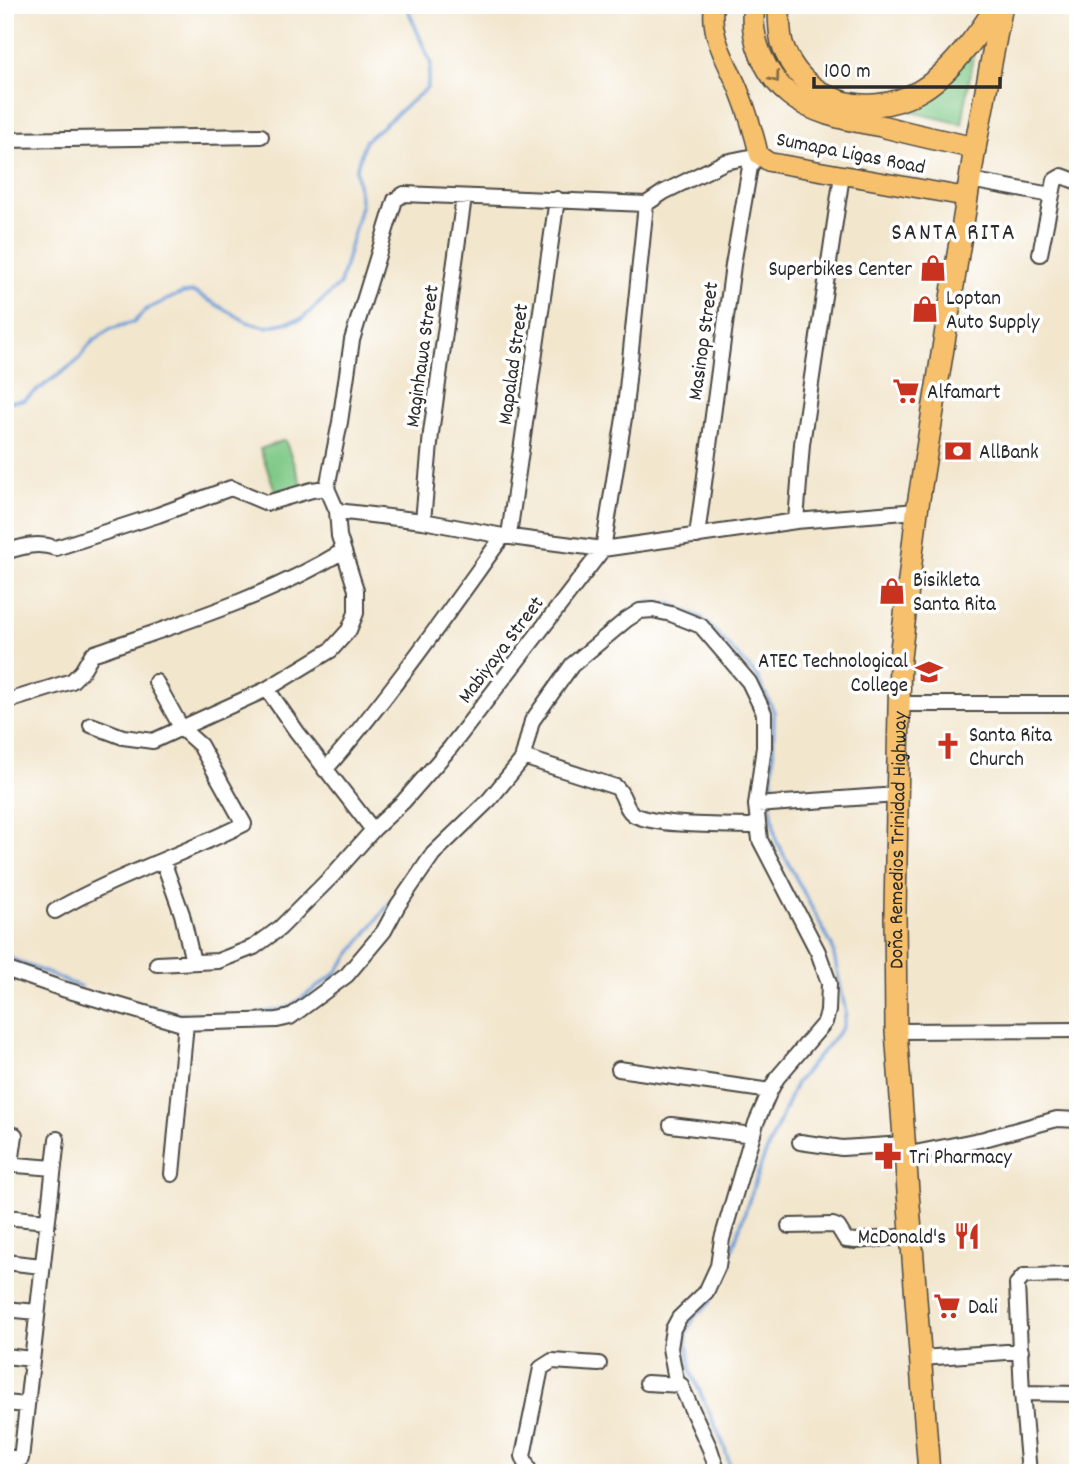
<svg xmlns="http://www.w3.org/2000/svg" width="1083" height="1478" font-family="Dekko,sans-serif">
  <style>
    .green { fill: #7dc885; stroke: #547a58; stroke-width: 2 }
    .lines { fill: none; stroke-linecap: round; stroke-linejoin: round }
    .stream { stroke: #6d9ed7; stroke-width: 3.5 }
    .minor-casing { stroke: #494743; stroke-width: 18 }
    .major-casing { stroke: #494743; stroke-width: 21 }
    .highway-casing { stroke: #494743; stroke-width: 24 }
    .minor { stroke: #fff; stroke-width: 14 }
    .major { stroke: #f7c06c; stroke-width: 18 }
    .highway { stroke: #f7c06c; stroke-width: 21 }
    .oneway { stroke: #876e48 }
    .labels { text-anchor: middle; stroke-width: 7; stroke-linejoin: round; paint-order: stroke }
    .street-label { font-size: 21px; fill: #2b2b2b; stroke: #fff }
    .poi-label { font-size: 21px; fill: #2b2b2b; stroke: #fff; text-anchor: start }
    .quarter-label { font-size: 24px; letter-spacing: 2px; fill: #2b2b2b; stroke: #fff }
  </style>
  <rect width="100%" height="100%" fill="#fff"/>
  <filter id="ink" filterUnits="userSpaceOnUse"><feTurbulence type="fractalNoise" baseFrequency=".0143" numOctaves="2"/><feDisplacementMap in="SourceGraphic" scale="14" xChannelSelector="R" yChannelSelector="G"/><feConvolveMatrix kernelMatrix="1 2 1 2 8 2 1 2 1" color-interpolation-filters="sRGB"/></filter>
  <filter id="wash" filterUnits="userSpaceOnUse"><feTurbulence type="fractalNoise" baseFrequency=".00686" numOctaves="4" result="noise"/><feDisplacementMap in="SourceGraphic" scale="28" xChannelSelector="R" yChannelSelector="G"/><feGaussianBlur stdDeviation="1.57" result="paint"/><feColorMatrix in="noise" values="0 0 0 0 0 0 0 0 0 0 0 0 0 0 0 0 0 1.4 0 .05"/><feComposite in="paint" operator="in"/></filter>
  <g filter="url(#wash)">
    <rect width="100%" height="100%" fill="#f2e6cd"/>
    <path class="green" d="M975,44L962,124L895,108Z
      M285,440L304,492L279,501L260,449Z"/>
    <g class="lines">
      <path class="stream" d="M5,402L24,400L76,362L92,342L110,329L134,322L147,309L182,293L194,292L247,322L266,327L302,319L340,284L361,206L356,170L365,141L427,88L431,64L406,5
        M640,604L651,602L671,604L702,618L757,676L774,712L772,799
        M490,788L511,758L521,738
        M5,956L81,987
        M125,1000L174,1013L228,1015
        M256,1014L288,1008L335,974L399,891
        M732,1473L724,1446L691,1372L686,1334L695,1316L709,1304L721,1283L762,1162L796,1083L843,1027L846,1013L832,946L776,840L771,807"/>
    </g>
  </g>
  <g filter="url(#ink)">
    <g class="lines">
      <defs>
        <path id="minor" d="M5,140L261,136
          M970,180L1051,195
          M1040,254L1055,180L1062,176L1078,182
          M337,511L423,521L503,536L603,549L796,521L917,511
          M423,521L431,433L464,197
          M796,521L802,444L842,175
          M509,535L557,199
          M697,536L733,265L750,167L759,155
          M5,552C24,546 37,542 56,548L158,515L231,488L267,503L312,490L327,488
          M267,689L297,732L373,830
          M5,702L72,681L82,671L92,654C178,624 266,598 343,551
          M898,704H1078
          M91,725L123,737L153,741L267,689L331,650L349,630L356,613V590L339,536L337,511L327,488L340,422L352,340L395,200L404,194L646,204L664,192L725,162L759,155
          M523,757L616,787C625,794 624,808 633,814C654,827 730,825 758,826
          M325,770C390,696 446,615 503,536
          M756,805L897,795
          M163,861L182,914L193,962
          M55,911C115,876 182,855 244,824L200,745L182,729L156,682
          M157,964L218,961L254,947L280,928L332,876L373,830L403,802L450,748L603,549L624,418L646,204
          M5,969L63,989L179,1023L277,1020L290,1017L347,975L384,931L398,905L433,854L489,800L522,760L532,721L572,665L626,620L640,611L653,610L671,614L701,626L749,682L764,713V747L756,805L760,840L818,952L829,983L828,1011L825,1022L777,1078L770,1091L756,1123L722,1239L718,1266L706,1292L679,1318L673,1329L670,1348L676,1380L682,1388L710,1449L718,1473
          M896,1031L1078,1030
          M619,1069L770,1091
          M671,1125L753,1135
          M800,1142L842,1148L904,1144
          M905,1155L984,1139L1057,1119L1078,1120
          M5,1164L53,1168
          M11,1164L15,1135
          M172,1174L186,1023
          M5,1217L47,1221
          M789,1226L833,1225L838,1227L846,1240L856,1241L910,1236
          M5,1262L42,1266
          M5,1309L37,1312
          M5,1356L32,1359
          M921,1358L1021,1351
          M647,1383L681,1385
          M1022,1393L1078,1394
          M5,1403L27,1405
          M5,1457L21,1459L57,1139
          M530,1473L523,1456L541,1368L552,1361L599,1364
          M1029,1473L1022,1393L1017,1284L1024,1276L1078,1275"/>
        <path id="major" d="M714,5C709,38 729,64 740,93C748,113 754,134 759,155L769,162L967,197"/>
        <g id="highway">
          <path d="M754,5C749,38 765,75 790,95C815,115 851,120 881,126C912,134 943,141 975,148"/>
          <path d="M779,5C779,17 779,31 782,43C800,101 867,121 918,92C948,76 979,34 997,5"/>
          <path id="s1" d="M929,1473L896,1031L895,912L900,658L917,511L975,148L1002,5"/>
        </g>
      </defs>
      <use href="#minor" class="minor-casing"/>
      <use href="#major" class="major-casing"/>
      <use href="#highway" class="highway-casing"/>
      <use href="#minor" class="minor"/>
      <use href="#major" class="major"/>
      <use href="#highway" class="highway"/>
    </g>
    <defs><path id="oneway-chevron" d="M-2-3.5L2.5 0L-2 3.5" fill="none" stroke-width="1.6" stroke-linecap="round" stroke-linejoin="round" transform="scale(1.75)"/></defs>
    <use class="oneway" href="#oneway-chevron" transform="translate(775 78) rotate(53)"/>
  </g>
  <defs>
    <symbol id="shop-bare" viewBox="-9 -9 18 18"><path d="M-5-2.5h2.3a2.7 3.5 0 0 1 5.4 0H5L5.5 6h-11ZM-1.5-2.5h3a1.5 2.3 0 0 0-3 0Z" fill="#c8321e" stroke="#fff" stroke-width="2.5" paint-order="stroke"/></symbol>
    <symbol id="supermarket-bare" viewBox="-9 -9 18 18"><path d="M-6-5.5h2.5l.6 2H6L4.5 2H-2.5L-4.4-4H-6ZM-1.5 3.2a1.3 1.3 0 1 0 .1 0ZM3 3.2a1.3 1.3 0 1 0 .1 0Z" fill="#c8321e" stroke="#fff" stroke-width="2.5" paint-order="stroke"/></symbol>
    <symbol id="bank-bare" viewBox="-9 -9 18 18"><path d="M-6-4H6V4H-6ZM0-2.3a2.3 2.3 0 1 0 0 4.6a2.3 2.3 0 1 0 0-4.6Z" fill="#c8321e" stroke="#fff" stroke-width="2.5" paint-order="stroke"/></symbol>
    <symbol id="university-bare" viewBox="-9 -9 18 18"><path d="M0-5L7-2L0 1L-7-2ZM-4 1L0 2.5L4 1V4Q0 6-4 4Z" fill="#c8321e" stroke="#fff" stroke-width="2.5" paint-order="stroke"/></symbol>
    <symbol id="church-bare" viewBox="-9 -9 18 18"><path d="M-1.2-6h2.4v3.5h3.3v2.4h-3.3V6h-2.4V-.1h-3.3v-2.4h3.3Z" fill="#c8321e" stroke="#fff" stroke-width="2.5" paint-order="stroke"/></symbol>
    <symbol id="pharmacy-bare" viewBox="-9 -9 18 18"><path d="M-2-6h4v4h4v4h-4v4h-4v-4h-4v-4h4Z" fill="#c8321e" stroke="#fff" stroke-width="2.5" paint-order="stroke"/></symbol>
    <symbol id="restaurant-bare" viewBox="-9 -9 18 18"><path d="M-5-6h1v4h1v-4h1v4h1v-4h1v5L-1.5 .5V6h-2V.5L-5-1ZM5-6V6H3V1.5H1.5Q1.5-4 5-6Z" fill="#c8321e" stroke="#fff" stroke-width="2.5" paint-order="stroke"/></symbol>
  </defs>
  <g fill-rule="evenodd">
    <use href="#shop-bare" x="914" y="249" width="38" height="38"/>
    <use href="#shop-bare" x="906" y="290" width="38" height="38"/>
    <use href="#supermarket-bare" x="887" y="372" width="38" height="38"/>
    <use href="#bank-bare" x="939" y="432" width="38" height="38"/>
    <use href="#shop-bare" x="873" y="572" width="38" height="38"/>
    <use href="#university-bare" x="910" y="653" width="38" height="38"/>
    <use href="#church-bare" x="929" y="727" width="38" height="38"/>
    <use href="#pharmacy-bare" x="869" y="1137" width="38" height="38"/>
    <use href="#restaurant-bare" x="948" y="1217" width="38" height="38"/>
    <use href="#supermarket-bare" x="928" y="1287" width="38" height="38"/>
  </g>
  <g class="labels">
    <g class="street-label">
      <text transform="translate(851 152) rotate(11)" y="7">Sumapa Ligas Road</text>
      <text transform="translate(702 341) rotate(-82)" y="7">Masinop Street</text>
      <text transform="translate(421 356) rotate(-82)" y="7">Maginhawa Street</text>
      <text transform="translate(512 364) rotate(-82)" y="7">Mapalad Street</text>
      <text transform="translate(500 649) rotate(-53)" y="7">Mabiyaya Street</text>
      <text dy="7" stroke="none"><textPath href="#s1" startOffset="634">Doña Remedios Trinidad Highway</textPath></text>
    </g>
    <g class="poi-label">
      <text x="912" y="275" text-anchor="end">Superbikes Center</text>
      <text x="946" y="304">Loptan<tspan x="946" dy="24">Auto Supply</tspan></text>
      <text x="927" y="398">Alfamart</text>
      <text x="979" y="458">AllBank</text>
      <text x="913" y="586">Bisikleta<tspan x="913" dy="24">Santa Rita</tspan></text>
      <text x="908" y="667" text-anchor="end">ATEC Technological<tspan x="908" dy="24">College</tspan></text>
      <text x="969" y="741">Santa Rita<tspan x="969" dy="24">Church</tspan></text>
      <text x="909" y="1163">Tri Pharmacy</text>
      <text x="946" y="1243" text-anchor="end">McDonald's</text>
      <text x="968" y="1313">Dali</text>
    </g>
    <g class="quarter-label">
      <text x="954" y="239">SANTA RITA</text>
    </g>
  </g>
  <rect width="1083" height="1478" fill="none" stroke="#fff" stroke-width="28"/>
  <path d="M814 77v10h186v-10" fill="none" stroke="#2b2b2b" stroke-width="3.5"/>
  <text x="824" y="77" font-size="21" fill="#2b2b2b" stroke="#ffffff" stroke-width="5" paint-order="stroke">100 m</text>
</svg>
